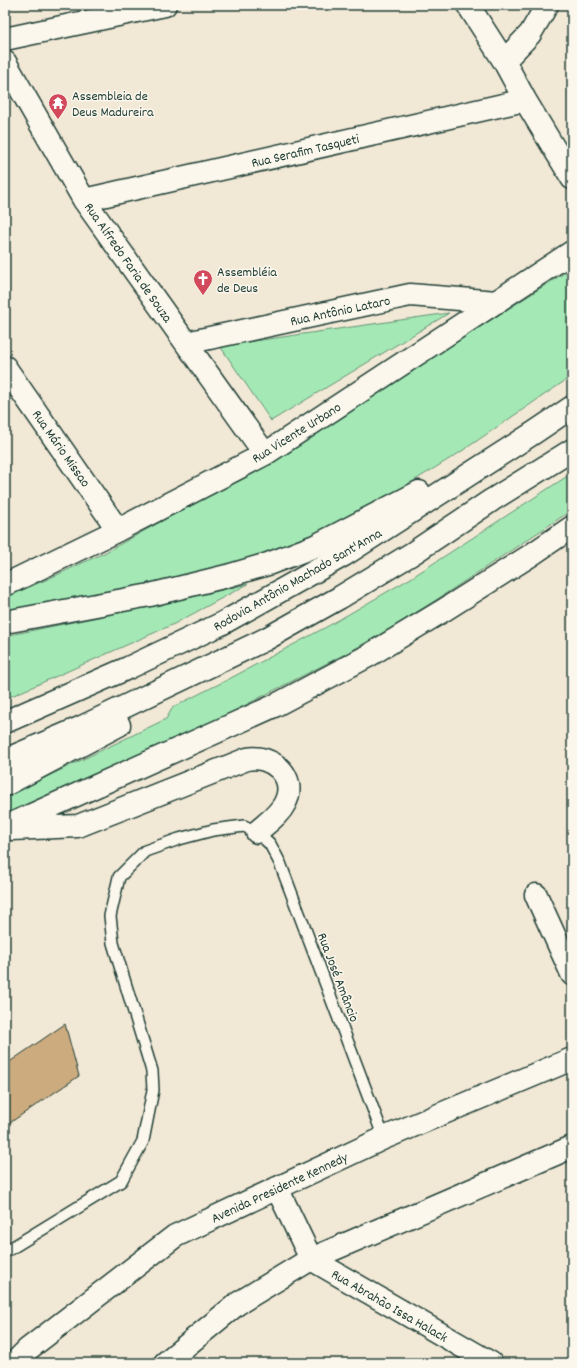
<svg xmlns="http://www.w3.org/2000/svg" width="577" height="1368" font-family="Dekko,sans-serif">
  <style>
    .green { fill: #a4e9b5; stroke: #629374 }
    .building { fill: #ccab7f; stroke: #1f3d34 }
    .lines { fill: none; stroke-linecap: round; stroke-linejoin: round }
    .lane-casing { stroke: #1f3d34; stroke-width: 14 }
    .street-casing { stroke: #1f3d34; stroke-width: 25 }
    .secondary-casing { stroke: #1f3d34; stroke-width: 25 }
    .highway-casing { stroke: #1f3d34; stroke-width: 25 }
    .lane { stroke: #fbf7ec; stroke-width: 11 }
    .street { stroke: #fbf7ec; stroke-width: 22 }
    .secondary { stroke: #fbf7ec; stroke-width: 22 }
    .highway { stroke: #fbf7ec; stroke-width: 22 }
    .labels { text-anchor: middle; stroke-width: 3; stroke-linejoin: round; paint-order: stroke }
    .poi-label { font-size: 14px; fill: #1f3d34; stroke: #fbf7ec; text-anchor: start }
    .street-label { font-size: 14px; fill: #1f3d34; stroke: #fbf7ec }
  </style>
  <rect width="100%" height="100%" fill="#f2e8d6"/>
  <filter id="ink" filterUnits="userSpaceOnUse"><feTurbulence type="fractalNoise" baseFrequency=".025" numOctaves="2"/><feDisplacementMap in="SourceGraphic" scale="8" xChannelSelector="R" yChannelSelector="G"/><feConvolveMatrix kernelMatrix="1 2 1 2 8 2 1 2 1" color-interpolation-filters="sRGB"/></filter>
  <g filter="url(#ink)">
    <path class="green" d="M572,268V376L459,453L376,504L325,530L279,548L230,564L165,580L5,614V597L48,579L106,552L274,459Z
      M449,313L271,421L220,346Z
      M572,473V510L436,600L393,627L351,651L177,740L5,824V797L166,719L173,707L229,679L330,625L411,578Z
      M248,584L174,624L5,699V636L161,604Z"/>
    <path class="building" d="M65,1024L79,1076L5,1126V1065Z"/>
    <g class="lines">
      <defs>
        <path id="lane" d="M5,1250L10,1249L121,1181L143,1141L153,1090L152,1071L113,943L110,916L119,877L145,851L179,839L213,830L244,826L257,832L270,844L280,863L384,1138"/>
        <path id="street" d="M468,5L504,61L525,100L572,178
          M5,39L165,5
          M504,61L530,34L547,5
          M5,62L84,200L265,454
          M84,200L525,100
          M186,343L410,295L497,302
          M5,367L118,530
          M5,585L118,530L265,454L572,252
          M536,895L572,974
          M311,1259L491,1363"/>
        <path id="secondary" d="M5,827L274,706L368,656L444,610L531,555L572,527
          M12,829L78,826L247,759C272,754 298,777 285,803C279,815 267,823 257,832
          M277,1188L311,1259
          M14,1363L27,1350L175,1236L384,1138L572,1059
          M165,1363L237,1304L311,1259L572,1147"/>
        <path id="highway" d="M5,622L150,595L227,576L268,564L315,546L419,492
          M5,722L128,668L221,624L344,555L535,432L572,407
          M5,760L82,727L266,639L339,598L413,553L492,500L572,450
          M5,785L119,725"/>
      </defs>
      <use href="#lane" class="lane-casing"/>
      <use href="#street" class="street-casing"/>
      <use href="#secondary" class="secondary-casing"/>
      <use href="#highway" class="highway-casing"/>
      <use href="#lane" class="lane"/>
      <use href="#street" class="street"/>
      <use href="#secondary" class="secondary"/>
      <use href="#highway" class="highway"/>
    </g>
  </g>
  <defs>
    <symbol id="temple-pin" viewBox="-11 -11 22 30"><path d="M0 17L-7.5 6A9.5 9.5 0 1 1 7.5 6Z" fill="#d1495b" stroke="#fbf7ec"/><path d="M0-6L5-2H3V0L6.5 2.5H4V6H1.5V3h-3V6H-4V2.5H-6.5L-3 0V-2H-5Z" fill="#fff"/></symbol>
    <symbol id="church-pin" viewBox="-11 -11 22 30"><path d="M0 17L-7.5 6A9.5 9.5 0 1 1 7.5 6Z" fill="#d1495b" stroke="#fbf7ec"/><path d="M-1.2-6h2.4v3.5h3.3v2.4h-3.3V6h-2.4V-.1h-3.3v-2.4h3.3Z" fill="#fff"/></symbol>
  </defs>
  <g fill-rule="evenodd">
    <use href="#temple-pin" x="47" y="92" width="22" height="30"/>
    <use href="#church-pin" x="192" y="268" width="22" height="30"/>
  </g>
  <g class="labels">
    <g class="poi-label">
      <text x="72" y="100">Assembleia de<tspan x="72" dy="16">Deus Madureira</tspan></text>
      <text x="217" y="276">Assembléia<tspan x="217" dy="16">de Deus</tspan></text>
    </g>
    <g class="street-label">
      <text transform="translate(305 150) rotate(-13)" y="5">Rua Serafim Tasqueti</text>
      <text transform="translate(129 262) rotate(55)" y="5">Rua Alfredo Faria de Souza</text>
      <text transform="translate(340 310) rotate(-12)" y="5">Rua Antônio Lataro</text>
      <text transform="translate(296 432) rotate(-32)" y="5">Rua Vicente Urbano</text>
      <text transform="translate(62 448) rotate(55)" y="5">Rua Mário Missao</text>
      <text transform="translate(297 579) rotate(-30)" y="5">Rodovia Antônio Machado Sant'Anna</text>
      <text transform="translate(339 977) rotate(69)" y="5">Rua José Amâncio</text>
      <text transform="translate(279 1187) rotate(-25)" y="5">Avenida Presidente Kennedy</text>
      <text transform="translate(390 1305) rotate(30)" y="5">Rua Abrahão Issa Halack</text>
    </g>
  </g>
  <rect width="577" height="1368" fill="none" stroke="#fbf7ec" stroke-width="20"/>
  <rect x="10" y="10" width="557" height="1348" fill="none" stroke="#1f3d34" stroke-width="1.5" filter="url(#ink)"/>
</svg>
